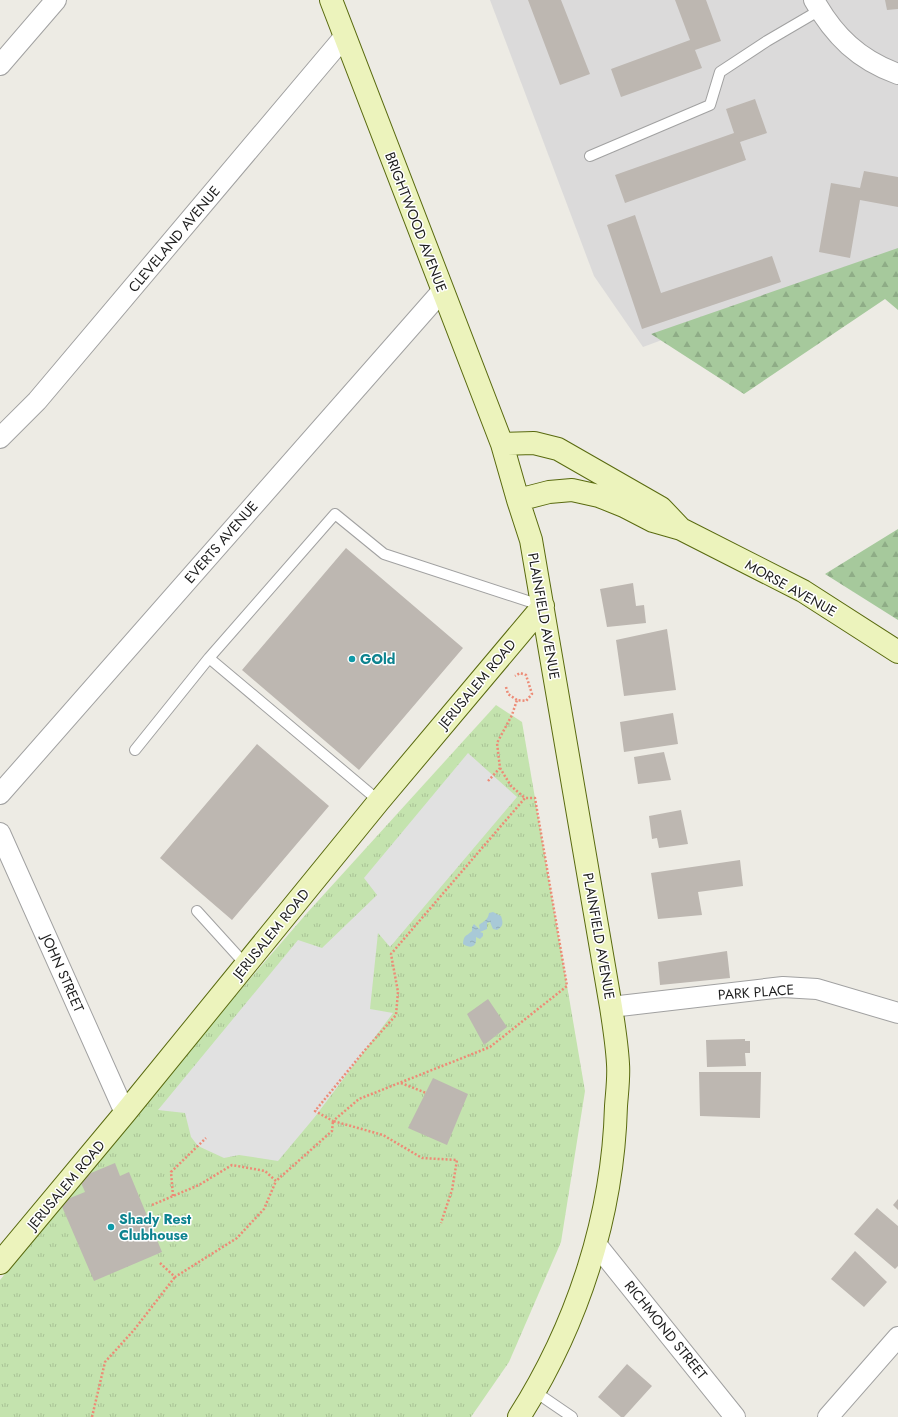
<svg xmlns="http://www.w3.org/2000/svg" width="898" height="1417" font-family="Jost,sans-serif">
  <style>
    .residential { fill: #dbdada }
    .grass { fill: url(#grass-tufts) }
    .forest { fill: url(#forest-firs) }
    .parking { fill: #e1e1e1 }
    .water { fill: url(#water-ripples) }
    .building { fill: #bdb7b1 }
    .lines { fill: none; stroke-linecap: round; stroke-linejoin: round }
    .lane-casing { stroke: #a1a1a1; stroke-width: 12 }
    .street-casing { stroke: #a1a1a1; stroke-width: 22 }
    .secondary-casing { stroke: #596a0f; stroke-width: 24 }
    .path { stroke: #ed8b76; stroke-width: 2.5; stroke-dasharray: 2 2; stroke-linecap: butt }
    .lane { stroke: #fff; stroke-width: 10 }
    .street { stroke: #fff; stroke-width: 20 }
    .secondary { stroke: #ecf3bc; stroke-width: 22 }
    .culture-dot { fill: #0f9aa8; stroke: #fff; stroke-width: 1.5 }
    .labels { text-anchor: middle; stroke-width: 3; stroke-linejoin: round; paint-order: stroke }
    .street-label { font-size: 14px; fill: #1d1d1d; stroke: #fff }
    .culture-label { font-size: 14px; font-weight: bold; fill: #0d838f; stroke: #fff; text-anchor: start }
  </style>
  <defs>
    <pattern id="grass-tufts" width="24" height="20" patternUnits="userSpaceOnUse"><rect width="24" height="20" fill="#c4e3ae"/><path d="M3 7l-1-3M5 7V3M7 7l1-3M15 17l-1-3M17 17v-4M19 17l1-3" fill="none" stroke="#a8c295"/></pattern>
    <pattern id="forest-firs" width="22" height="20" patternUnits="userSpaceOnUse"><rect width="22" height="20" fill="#a6c99c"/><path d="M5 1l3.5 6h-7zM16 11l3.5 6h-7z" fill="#8eac86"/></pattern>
    <pattern id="water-ripples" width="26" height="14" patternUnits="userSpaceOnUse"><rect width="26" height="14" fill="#a8c9d7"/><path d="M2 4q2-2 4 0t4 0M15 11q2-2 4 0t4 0" fill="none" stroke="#90acb8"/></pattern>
  </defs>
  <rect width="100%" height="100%" fill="#edebe4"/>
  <path class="residential" d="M490,0H898V252L643,347L594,276Z"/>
  <path class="grass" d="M496,705L522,722L585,1091L561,1242L509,1362L471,1417H0V1280L141,1105L307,913Z"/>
  <path class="forest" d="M898,248V310L885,299L744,394L651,334Z
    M898,529V620L825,574Z"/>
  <path class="parking" d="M468,753L517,797L390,947L378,933L370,1009L393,1013L314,1118L278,1161L239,1155L224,1158L198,1146L191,1137L185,1113L158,1110L298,940L322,948L377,895L364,878Z"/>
  <path class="water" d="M493,912L501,916C503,922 504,926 497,930L493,929L490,922L487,923V929L480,932L483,933V936L480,939L476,937C477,947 471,949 463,944C464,934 466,937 472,931V927L474,924L478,928L480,929L479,925C484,921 488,920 489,913Z"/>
  <path class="building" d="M528,0H561L590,74L560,85Z
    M675,0H706L721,41L695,50L702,68L621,97L611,69L690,40Z
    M885,0H898V9L887,10Z
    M755,99L767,133L740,142L746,160L625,203L615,175L734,133L726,109Z
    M864,171L898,177V207L860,200L850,258L819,252L831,183L860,188Z
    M635,215L661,293L772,256L781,282L642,329L607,225Z
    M346,548L463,648L359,770L242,670Z
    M633,583L636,606L644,605L646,623L607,627L600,589Z
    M667,629L676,690L624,696L616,640Z
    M673,713L678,744L624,752L620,722Z
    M257,744L329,806L232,920L160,858Z
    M664,752L671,780L638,784L634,757Z
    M681,810L688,844L659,848L657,838L652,839L649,816Z
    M740,860L743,886L698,892L702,915L658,919L651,873Z
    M727,951L730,978L660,985L658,962Z
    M488,999L507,1027L484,1045L467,1014Z
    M745,1039V1041H750V1053H745L746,1066L707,1067L706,1040Z
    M699,1072H761L760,1118L700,1116Z
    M433,1078L468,1094L447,1145L408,1128Z
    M115,1163L120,1176L129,1172L162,1252L94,1281L60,1202L85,1192L79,1178Z
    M898,1199V1210L893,1205Z
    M877,1208L898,1226V1266L895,1269L854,1234Z
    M855,1251L887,1282L864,1307L831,1279Z
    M627,1364L652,1386L624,1417H621L598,1397Z"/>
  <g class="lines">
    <defs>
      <path id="lane" d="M590,156L710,105L720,72L767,41L820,10
        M135,750L209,658
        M379,801L209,658L335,514L384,554L543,606
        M197,911L246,965
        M534,1391L572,1417"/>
      <path id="street" d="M814,0C834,36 859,60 898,74
        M0,65L56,0
        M0,438L37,401L344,37
        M0,794L442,291
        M0,833L125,1113
        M611,1007L783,987L817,989L898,1013
        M596,1244L735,1417
        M828,1417L898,1337"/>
      <path id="secondary" d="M331,0L502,444L518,500L531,540L611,1007C614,1026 617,1045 618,1064C619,1078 617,1092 616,1106C613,1216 578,1324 519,1417
        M502,444L534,443L558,449L661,508L680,528
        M518,500L549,492L572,490L599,496L624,506L653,521L681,529L803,591L898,652
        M0,1263L125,1113L379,801L543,606"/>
    </defs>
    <use href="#lane" class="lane-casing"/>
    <use href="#street" class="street-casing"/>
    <use href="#secondary" class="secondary-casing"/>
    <path class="path" d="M506,687L508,694L517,700
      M500,768L511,786L525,798L391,954L398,992L396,1015L365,1050L315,1111L333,1121L359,1099L490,1047L567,986L535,798H525
      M488,781L500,768L497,743L512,715L517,700L526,701L532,694L526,675L520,673L515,676
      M401,1083L426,1093
      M173,1196L171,1172L206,1138
      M152,1205L199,1185L232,1165L265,1171L276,1181L332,1131L333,1121L383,1135L422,1158L457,1160L452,1190L441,1223
      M160,1263L175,1277L237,1238L264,1209L276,1181
      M92,1417L105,1362L134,1330L175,1277"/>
    <use href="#lane" class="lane"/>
    <use href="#street" class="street"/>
    <use href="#secondary" class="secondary"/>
  </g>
  <g class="culture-dot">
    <circle cx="352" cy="659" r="4"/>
    <circle cx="111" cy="1227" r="4"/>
  </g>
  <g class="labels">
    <g class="street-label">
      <text transform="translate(416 222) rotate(69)" y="5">BRIGHTWOOD AVENUE</text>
      <text transform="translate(174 239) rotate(-50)" y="5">CLEVELAND AVENUE</text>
      <text transform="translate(221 542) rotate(-49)" y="5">EVERTS AVENUE</text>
      <text transform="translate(791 588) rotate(29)" y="5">MORSE AVENUE</text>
      <text transform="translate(544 616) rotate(80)" y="5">PLAINFIELD AVENUE</text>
      <text transform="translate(477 684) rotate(-50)" y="5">JERUSALEM ROAD</text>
      <text transform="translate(271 934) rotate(-51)" y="5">JERUSALEM ROAD</text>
      <text transform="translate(599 936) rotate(80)" y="5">PLAINFIELD AVENUE</text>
      <text transform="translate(63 973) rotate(66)" y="5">JOHN STREET</text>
      <text transform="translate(756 992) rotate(-4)" y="5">PARK PLACE</text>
      <text transform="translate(66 1185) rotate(-50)" y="5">JERUSALEM ROAD</text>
      <text transform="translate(666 1330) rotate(51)" y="5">RICHMOND STREET</text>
    </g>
    <g class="culture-label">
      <text x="360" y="664">GOld</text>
      <text x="119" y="1224">Shady Rest<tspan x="119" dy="16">Clubhouse</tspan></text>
    </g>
  </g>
</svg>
